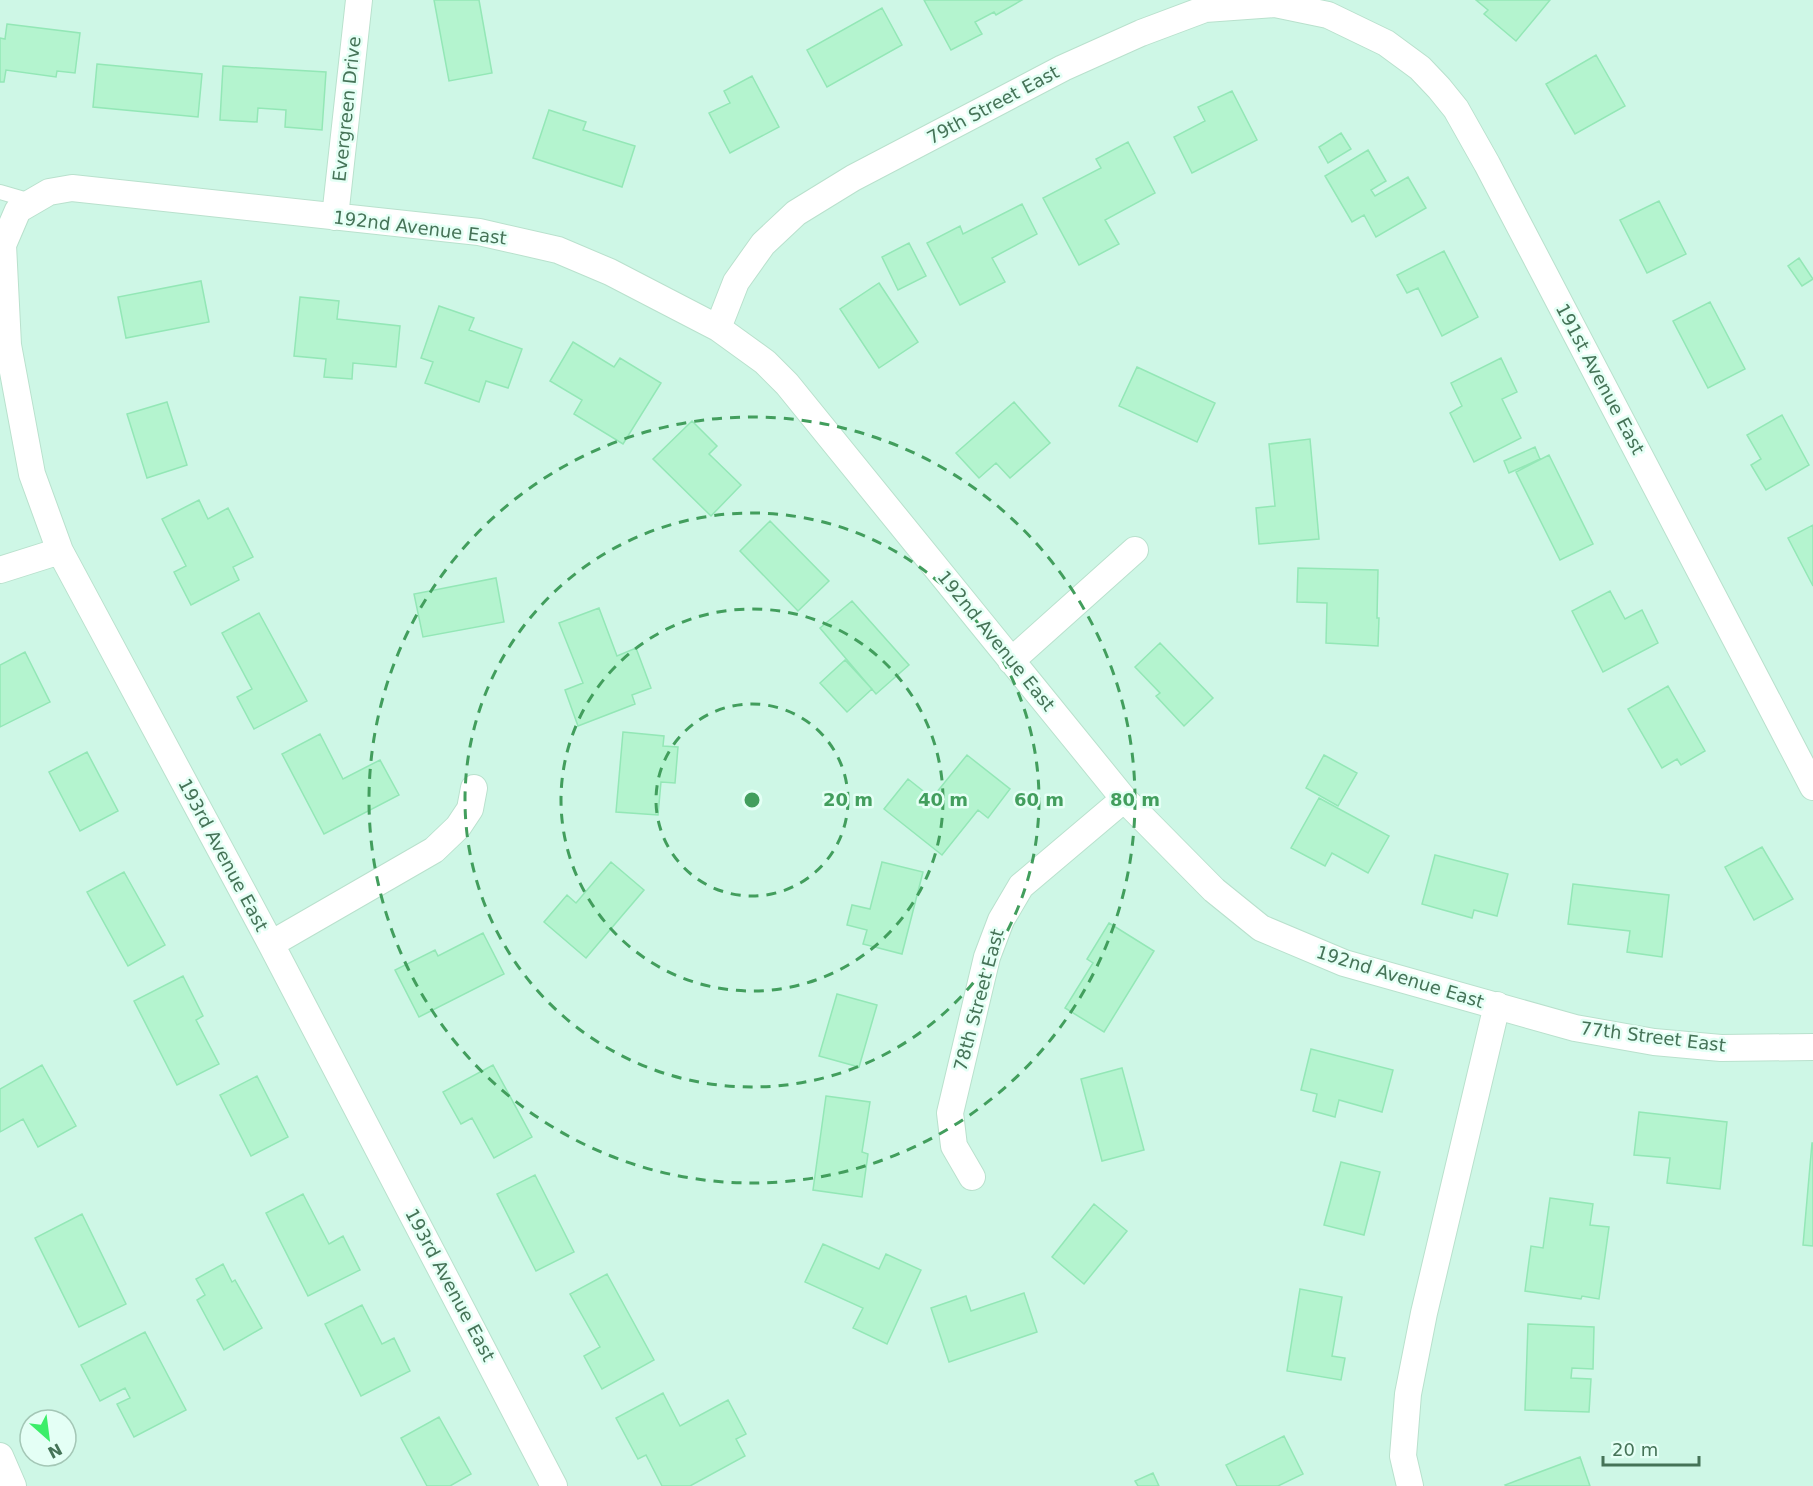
<svg xmlns="http://www.w3.org/2000/svg" width="1813" height="1486" font-family="'DejaVu Sans',sans-serif">
  <style>
    .residential { fill: #cef7e6; fill-rule: evenodd }
    .building { fill: #b4f4cf; stroke: #93e7b6; stroke-width: 1.5 }
    .lines { fill: none; stroke-linecap: round; stroke-linejoin: round }
    .lane-casing { stroke: #b9e1cd; stroke-width: 16 }
    .street-casing { stroke: #b9e1cd; stroke-width: 28 }
    .lane { stroke: #fff; stroke-width: 14 }
    .street { stroke: #fff; stroke-width: 26 }
    .ring { fill: none; stroke: #429e5d; stroke-width: 3; stroke-dasharray: 10 8 }
    .labels { text-anchor: middle; stroke-width: 5; stroke-linejoin: round; paint-order: stroke }
    .street-label { font-size: 18px; fill: #457357; stroke: #e4fff5 }
    .centre { fill: #429e5d; stroke: #e4fff5; stroke-width: 3 }
    .ring-label { font-size: 18px; text-anchor: middle; font-weight: bold; fill: #429e5d; stroke: #e4fff5; stroke-width: 5; stroke-linejoin: round; paint-order: stroke }
  </style>
  <rect width="100%" height="100%" fill="#ddfdf2"/>
  <path class="residential" d="M0,0H1813V1486H0ZM30,1420H66V1456H30Z"/>
  <path class="building" d="M434,0H479L492,73L449,81Z
    M924,0H1022L996,15L994,12L975,22L982,34L951,50Z
    M1476,0H1550L1516,41L1484,14L1488,10Z
    M882,8L902,45L827,87L807,50Z
    M7,24L80,33L75,73L57,71L56,77L6,70L4,82H0V38L5,39Z
    M1596,55L1625,106L1575,134L1546,84Z
    M97,64L202,74L198,117L93,107Z
    M223,66L326,72L322,130L285,127L286,110L258,108L257,122L220,120Z
    M752,76L779,127L730,153L709,113L730,103L724,91Z
    M1232,91L1257,140L1192,173L1174,137L1205,121L1198,107Z
    M549,110L586,122L583,130L635,146L622,187L533,158Z
    M1341,133L1351,149L1328,163L1319,147Z
    M1128,142L1155,193L1105,220L1119,244L1079,265L1043,198L1101,168L1096,159Z
    M1368,150L1386,181L1371,190L1375,196L1408,177L1426,208L1376,237L1364,215L1352,222L1325,176Z
    M1659,201L1686,254L1647,273L1620,220Z
    M1022,204L1037,234L992,258L1005,282L960,305L927,243L960,226L963,234Z
    M909,243L926,276L898,290L882,257Z
    M1444,251L1478,317L1442,336L1418,288L1407,293L1397,275Z
    M1799,258L1813,279L1802,286L1788,266Z
    M201,281L209,322L126,338L118,297Z
    M879,283L918,342L879,368L840,309Z
    M300,297L339,301L337,319L400,326L396,367L353,363L352,379L324,377L326,359L294,356Z
    M1710,302L1745,369L1708,388L1673,321Z
    M439,306L474,318L469,330L522,349L508,388L486,381L479,402L425,383L433,362L421,358Z
    M573,342L614,367L620,358L661,383L623,444L574,414L582,400L550,381Z
    M1501,358L1517,392L1502,399L1521,438L1474,462L1450,413L1462,406L1451,383Z
    M1137,367L1215,403L1197,442L1119,406Z
    M167,402L187,465L147,478L127,414Z
    M1014,402L1050,443L1010,478L996,463L979,478L956,453Z
    M1782,415L1809,465L1766,490L1751,465L1761,459L1747,435Z
    M692,421L717,446L709,454L741,485L711,516L653,459Z
    M1310,439L1319,539L1259,544L1256,508L1275,506L1269,444Z
    M1535,447L1540,459L1509,473L1504,461Z
    M1549,455L1593,544L1560,560L1516,472Z
    M199,500L208,519L228,508L253,557L233,567L239,580L191,605L174,572L186,566L162,519Z
    M770,521L829,581L798,611L740,551Z
    M1813,525V586L1788,538Z
    M1298,568L1378,570L1377,618H1379L1378,646L1326,643L1327,603L1297,602Z
    M496,578L504,622L423,637L414,594Z
    M1610,591L1625,619L1642,610L1658,643L1603,672L1572,611Z
    M852,601L909,665L876,694L820,628Z
    M599,608L617,656L636,648L651,688L632,695L635,704L578,726L565,690L583,683L559,623Z
    M259,613L307,701L254,729L237,697L252,689L222,633Z
    M1160,643L1213,698L1184,726L1156,696L1160,693L1135,667Z
    M25,652L50,702L0,727V665Z
    M845,660L872,689L847,712L820,683Z
    M1668,686L1705,751L1681,765L1677,759L1662,768L1628,709Z
    M623,732L664,736L663,746L678,747L675,783L661,782L658,815L616,812Z
    M320,734L343,779L380,760L399,795L324,834L282,754Z
    M87,752L118,811L80,831L49,772Z
    M967,755L1010,789L988,818L978,810L942,855L884,809L908,779L932,798Z
    M1324,755L1357,773L1338,806L1306,788Z
    M1319,798L1389,836L1368,873L1332,853L1325,866L1291,848Z
    M1762,847L1793,899L1754,920L1725,867Z
    M1435,855L1508,874L1497,916L1474,910L1472,918L1422,904Z
    M611,862L644,890L586,958L544,922L567,895L576,903Z
    M882,862L923,872L902,954L863,944L867,930L847,925L852,905L870,909Z
    M124,872L165,945L128,966L87,892Z
    M1573,884L1669,895L1662,957L1627,952L1630,931L1568,924Z
    M1109,923L1154,951L1104,1032L1065,1008L1093,963L1087,959Z
    M483,933L504,974L419,1017L395,970L435,950L438,956Z
    M183,976L203,1016L196,1020L219,1064L177,1085L134,1001Z
    M837,994L877,1005L859,1067L819,1056Z
    M1311,1049L1393,1070L1382,1112L1339,1100L1335,1117L1313,1111L1317,1094L1301,1090Z
    M42,1065L76,1126L38,1147L23,1119L0,1132V1089Z
    M493,1065L532,1137L494,1158L472,1118L461,1124L443,1092Z
    M1122,1068L1144,1150L1102,1161L1081,1079Z
    M257,1076L288,1137L251,1156L220,1095Z
    M826,1096L870,1102L862,1152L868,1154L862,1197L813,1190Z
    M1639,1112L1727,1122L1720,1189L1667,1183L1670,1158L1634,1155Z
    M1812,1143H1813V1246L1803,1245Z
    M1341,1162L1380,1172L1364,1235L1324,1225Z
    M535,1175L574,1252L536,1271L497,1194Z
    M303,1194L329,1244L343,1236L360,1270L308,1296L266,1213Z
    M1550,1198L1593,1204L1590,1225L1609,1227L1599,1299L1582,1296L1581,1299L1525,1291L1531,1246L1543,1248Z
    M1094,1204L1127,1231L1084,1284L1052,1257Z
    M82,1214L126,1304L79,1327L35,1238Z
    M823,1244L879,1269L886,1254L921,1270L887,1344L853,1328L863,1308L805,1282Z
    M223,1264L232,1282L235,1280L262,1328L224,1350L197,1300L205,1295L196,1279Z
    M607,1274L654,1360L602,1389L584,1356L600,1347L570,1294Z
    M1300,1289L1342,1297L1332,1356L1345,1358L1341,1380L1287,1371Z
    M1024,1293L1037,1332L949,1362L931,1308L966,1296L971,1311Z
    M362,1305L382,1344L394,1338L410,1371L361,1396L325,1324Z
    M1528,1324L1594,1327L1593,1369L1572,1368L1571,1378L1591,1379L1589,1412L1525,1410Z
    M145,1332L186,1410L134,1437L117,1404L130,1398L125,1388L100,1401L81,1365Z
    M663,1393L680,1426L728,1400L746,1434L736,1439L745,1456L690,1486H662L646,1455L638,1459L616,1418Z
    M439,1417L471,1474L450,1486H427L401,1438Z
    M1284,1436L1303,1474L1278,1486H1237L1226,1465Z
    M1580,1457L1590,1486H1506L1505,1485Z
    M1153,1473L1159,1486H1138L1135,1481Z"/>
  <g class="lines">
    <defs>
      <path id="lane" d="M0,192L31,201"/>
      <path id="street" d="M335,217L359,0
        M718,328L736,282L763,244L796,213L853,178L1063,68L1141,33L1205,9L1275,4L1328,15L1386,43L1420,68L1439,88L1456,109L1487,164L1813,787
        M0,570L60,551
        M1011,661L1135,550
        M271,944L434,850L458,827L470,809L474,788
        M972,1177L954,1146L950,1113L987,957L1001,920L1021,886L1124,799
        M0,1456L13,1486
        M554,1486L271,944L60,551L32,474L8,345L3,245L18,210L49,192L72,188L479,232L558,250L610,272L718,328L765,362L787,384L1124,799L1214,890L1261,928L1344,963L1575,1028L1654,1042L1721,1048L1813,1047
        M1410,1486L1403,1456L1408,1394L1424,1313L1497,1005"/>
    </defs>
    <use href="#lane" class="lane-casing"/>
    <use href="#street" class="street-casing"/>
    <use href="#lane" class="lane"/>
    <use href="#street" class="street"/>
  </g>
  <g class="ring">
    <circle cx="752" cy="800" r="96"/>
    <circle cx="752" cy="800" r="191"/>
    <circle cx="752" cy="800" r="287"/>
    <circle cx="752" cy="800" r="383"/>
  </g>
  <g class="labels">
    <g class="street-label">
      <text transform="translate(993 105) rotate(-28)" y="6">79th Street East</text>
      <text transform="translate(347 109) rotate(-84)" y="6">Evergreen Drive</text>
      <text transform="translate(420 228) rotate(7)" y="6">192nd Avenue East</text>
      <text transform="translate(1600 379) rotate(62)" y="6">191st Avenue East</text>
      <text transform="translate(996 641) rotate(51)" y="6">192nd Avenue East</text>
      <text transform="translate(223 855) rotate(62)" y="6">193rd Avenue East</text>
      <text transform="translate(1400 977) rotate(17)" y="6">192nd Avenue East</text>
      <text transform="translate(979 1000) rotate(-75)" y="6">78th Street East</text>
      <text transform="translate(1653 1037) rotate(7)" y="6">77th Street East</text>
      <text transform="translate(450 1285) rotate(62)" y="6">193rd Avenue East</text>
    </g>
  </g>
  <circle cx="752" cy="800" r="9" class="centre"/>
  <g class="ring-label">
    <text x="848" y="806">20 m</text>
    <text x="943" y="806">40 m</text>
    <text x="1039" y="806">60 m</text>
    <text x="1135" y="806">80 m</text>
  </g>
  <g transform="translate(48 1438) rotate(152)"><circle r="28" fill="#e4fff5" stroke="#a4c7b6" stroke-width="1.5"/>
  <path d="M0-4.5L10 22L0 15L-10 22Z" fill="#3bee69"/>
  <text y="-9" font-size="16" font-weight="bold" text-anchor="middle" fill="#457357">N</text>
  </g>
  <path d="M1603 1456v9h96v-9" fill="none" stroke="#457357" stroke-width="3"/>
  <text x="1612" y="1456" font-size="18" fill="#457357" stroke="#e4fff5" stroke-width="4.5" paint-order="stroke">20 m</text>
</svg>
